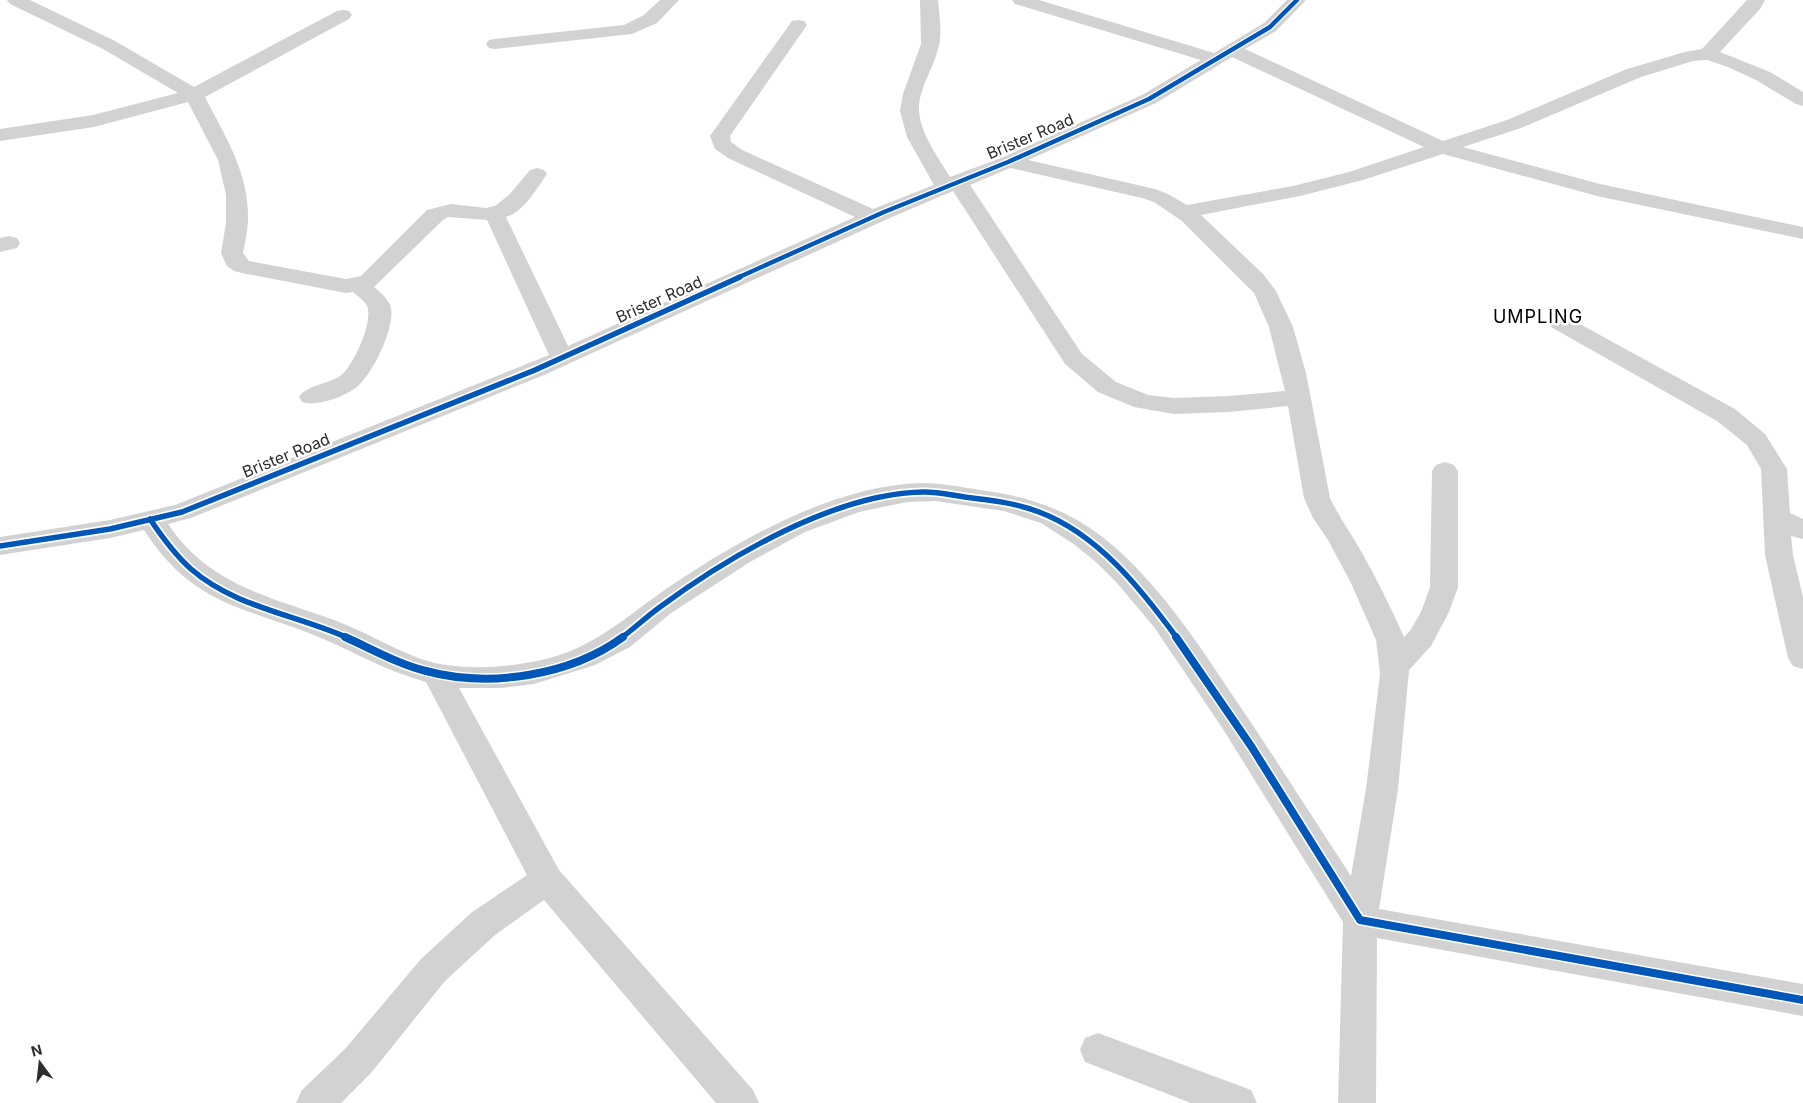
<svg xmlns="http://www.w3.org/2000/svg" width="1803" height="1103" font-family="Inter,sans-serif">
  <style>
    .lines { fill: none; stroke-linecap: round; stroke-linejoin: round }
    .minor { fill: #d2d2d2; fill-rule: evenodd }
    .cycleway-far2-casing { stroke: #fff; stroke-width: 7 }
    .cycleway-far1-casing { stroke: #fff; stroke-width: 9 }
    .cycleway-casing { stroke: #fff; stroke-width: 11 }
    .cycleway-far2 { stroke: #0057b8; stroke-width: 4.5 }
    .cycleway-far1 { stroke: #0057b8; stroke-width: 5.5 }
    .cycleway { stroke: #0057b8; stroke-width: 8 }
    .labels { text-anchor: middle; stroke-width: 5; stroke-linejoin: round; paint-order: stroke }
    .street-label { font-size: 16px; fill: #2d2d2d; stroke: #fff }
    .neighbourhood-label { font-size: 18px; letter-spacing: 1px; fill: #000; stroke: #fff }
  </style>
  <rect width="100%" height="100%" fill="#fff"/>
  <g class="lines">
    <path class="minor" d="M7,0H30L115,41L194,87L337,11L343,10L349,11L352,15L349,19L205,97C226,138 250,174 248,223C247,233 245,243 243,253L249,261L346,279L361,276L427,210L451,204L486,208L495,206L509,195L530,170L537,168L544,170L547,174C537,188 524,212 506,217L568,346L855,217L728,158L715,149L710,136L792,21L798,20L804,21L807,25L730,136L731,142L742,150L873,209L934,185L907,137L900,111L903,94L921,44L920,0H938C939,16 943,33 938,49C933,70 918,89 919,111C921,135 938,157 950,177L1001,158L1142,95L1201,60L1015,4L1012,0H1039L1214,53L1264,23L1287,0H1306L1276,31L1245,49L1443,141L1507,120L1627,69L1685,52L1702,49L1747,0H1765L1760,9L1720,52L1770,72L1803,92V106L1796,104L1756,80L1728,67L1707,60L1693,61L1641,77L1521,128L1463,147L1600,184L1803,227V239L1597,196L1443,154L1363,180L1300,196L1201,215L1264,275L1276,291L1293,327L1306,373L1330,498C1339,517 1351,533 1361,551C1377,579 1391,608 1404,637L1410,631L1421,612L1430,587L1432,471L1436,465L1445,462L1454,465L1458,471V587L1449,612L1431,646L1409,670L1398,789L1379,909L1803,984V1016L1377,938L1376,1103H1338L1343,922L1221,726L1154,627L1117,583L1097,563L1075,545L1041,523L1004,511L935,501L907,502L859,512L805,532L750,562L671,613L630,647L595,665L534,684L501,688H459L559,870L753,1090L759,1103H716L544,900L495,935L445,981L371,1073L341,1103H296L302,1090L345,1049L421,959L471,913L527,875L426,682C389,672 356,653 321,638C244,606 194,607 144,530L110,538L0,555V537L110,520L175,505L549,355L487,220L448,217L443,220L374,287C380,292 389,299 391,308C395,327 374,371 359,385C347,396 319,407 302,402L299,397C307,385 328,384 340,376C353,367 374,321 367,306C364,300 357,296 353,292L346,293L242,273L234,271L227,266L221,253L226,223V195L218,160L188,102L94,127L0,141V129L93,115L178,93L103,49L10,4ZM1232,57L1424,147L1349,172L1293,186L1187,205L1168,194L1155,189L1028,160L1156,103ZM1010,168L1142,198L1154,202L1182,221L1254,293L1269,327L1285,391L1229,396L1174,398L1148,395L1116,382L1082,354L970,185ZM953,191L1065,364L1098,392L1134,407L1174,414L1229,412L1288,406L1304,498L1313,518L1328,540L1351,583L1376,640L1380,674L1366,789L1351,876C1311,815 1272,753 1231,693C1198,643 1163,591 1118,550C1077,513 1035,497 980,490C961,487 942,483 922,483C838,485 750,534 681,579C632,610 596,650 537,661C501,668 456,671 421,659C391,648 364,631 334,620C269,596 210,586 168,524L191,518L544,375L892,217Z
      M660,0H679L657,23L632,34L495,49L489,48L486,44L489,40L495,39L624,25L644,15Z
      M9,236L17,238L20,243L17,248L0,252V238Z
      M1559,315L1567,317L1735,409L1765,434L1787,469L1790,513L1803,519V539L1791,536L1793,555L1803,597V669L1793,666L1788,658L1765,555L1761,469L1747,445L1717,421L1551,327L1547,322L1551,317Z
      M1098,1033L1251,1090L1257,1103H1191L1085,1062L1080,1050L1085,1038Z"/>
    <defs>
      <path id="cycleway-far2" d="M737,278L884,212L1008,162L1149,99L1270,27L1297,0"/>
      <path id="cycleway-far1" d="M150,519C162,537 174,554 191,569C234,607 297,615 348,638
        M0,546L110,529L182,512L535,370L740,277
        M621,638C635,628 646,617 660,607C729,556 836,493 924,492C938,492 951,495 965,497C990,500 1016,503 1039,512C1098,534 1141,589 1177,638"/>
      <path id="cycleway" d="M345,637C372,649 398,664 426,671C489,688 570,676 623,637
        M1176,637L1251,746L1360,920L1803,1000"/>
    </defs>
    <use href="#cycleway-far2" class="cycleway-far2-casing"/>
    <use href="#cycleway-far1" class="cycleway-far1-casing"/>
    <use href="#cycleway" class="cycleway-casing"/>
    <use href="#cycleway-far2" class="cycleway-far2"/>
    <use href="#cycleway-far1" class="cycleway-far1"/>
    <use href="#cycleway" class="cycleway"/>
  </g>
  <g class="labels">
    <g class="street-label">
      <text transform="translate(1030 136) rotate(-23)" y="6">Brister Road</text>
      <text transform="translate(659 299) rotate(-24)" y="6">Brister Road</text>
      <text transform="translate(286 455) rotate(-22)" y="6">Brister Road</text>
    </g>
    <g class="neighbourhood-label">
      <text x="1538" y="323">UMPLING</text>
    </g>
  </g>
  <g transform="translate(40 1063) rotate(345)" stroke="#ffffff" stroke-width="4" paint-order="stroke">
  <path d="M0-4L9 19L0 12L-9 19Z" fill="#2d2d2d"/>
  <text y="-8" font-size="14" font-weight="bold" text-anchor="middle" fill="#2d2d2d">N</text>
  </g>
</svg>
